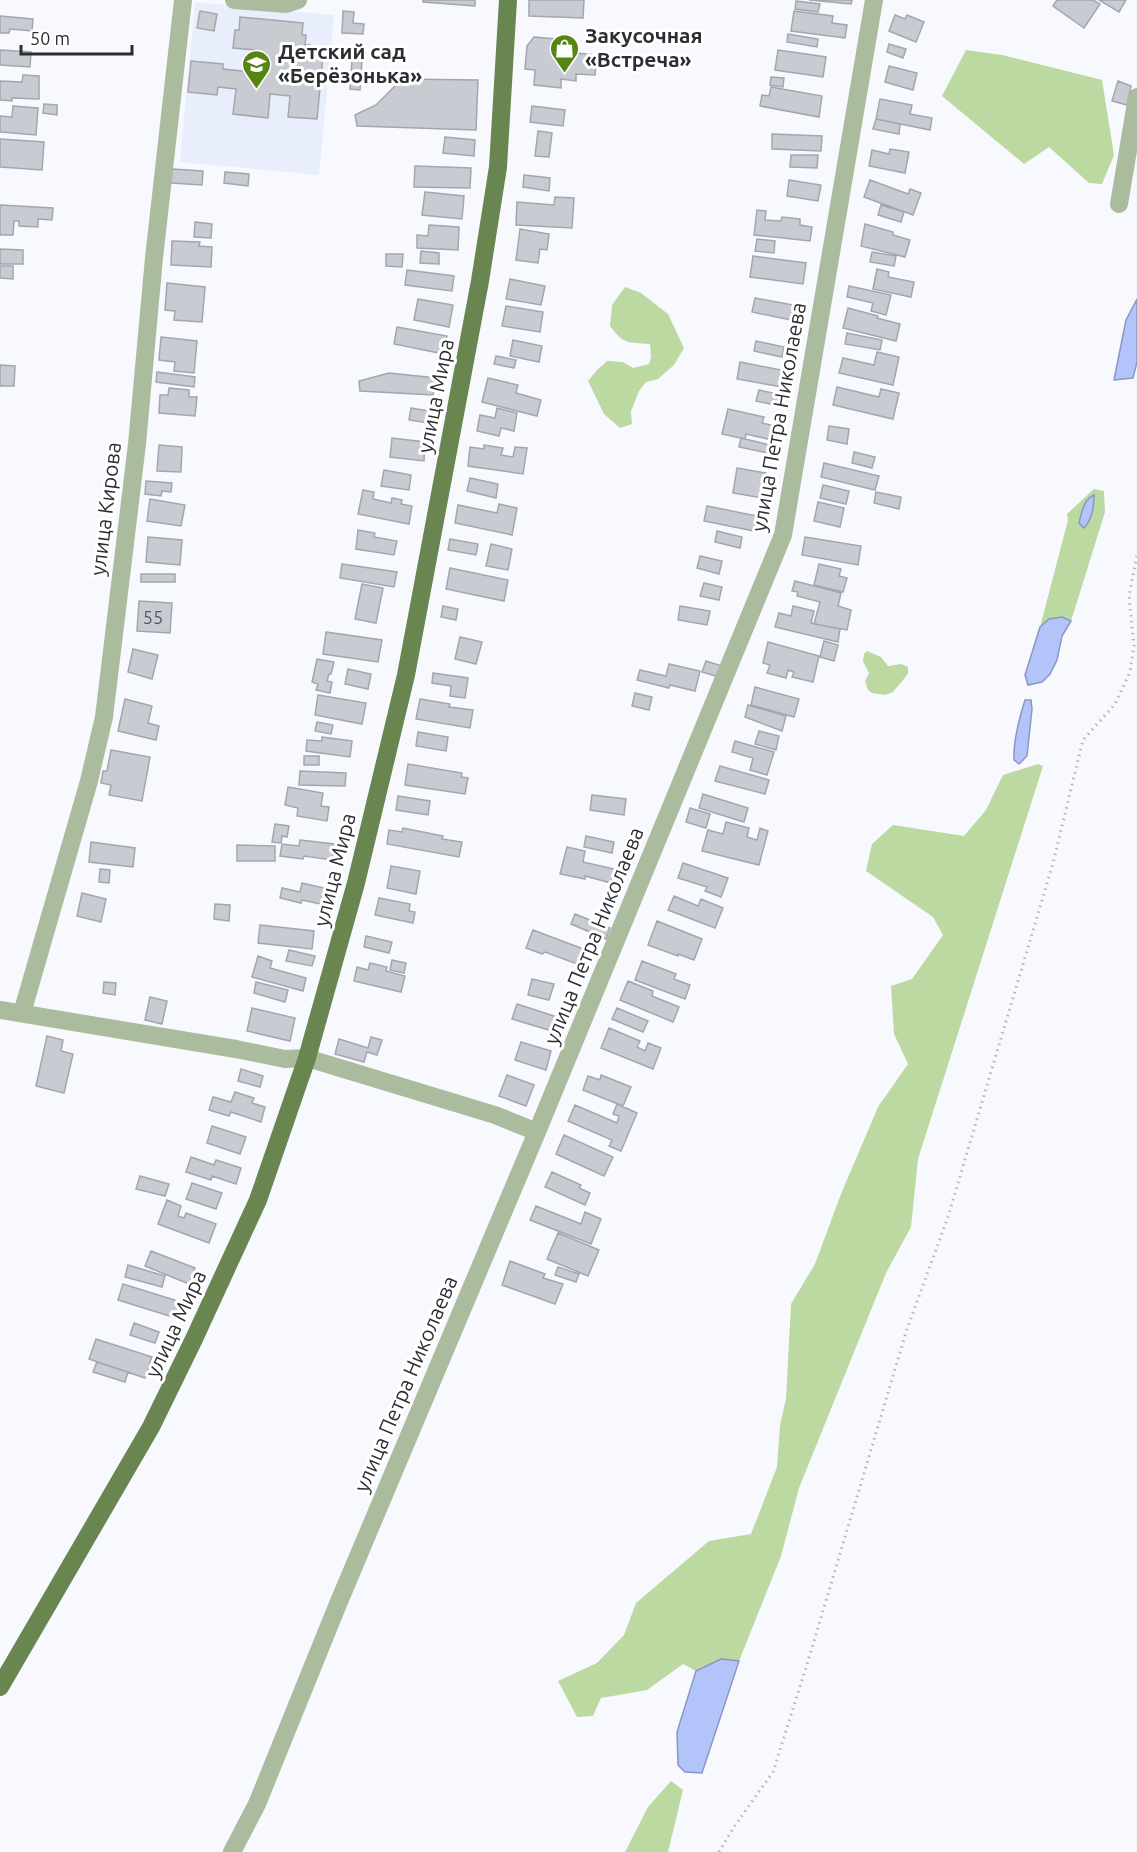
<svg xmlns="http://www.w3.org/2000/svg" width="1137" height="1852" font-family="Ubuntu,sans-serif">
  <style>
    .built { fill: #e9eefd }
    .green { fill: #bbd9a0 }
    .water { fill: #b3c4fa; stroke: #8b97be; stroke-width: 1.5 }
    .building { fill: #c8cbd2; stroke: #a3a6ad; stroke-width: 1.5 }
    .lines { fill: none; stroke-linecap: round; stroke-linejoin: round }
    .path { stroke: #b4b6bb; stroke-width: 3; stroke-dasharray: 1.5 4.5; stroke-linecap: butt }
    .minor { stroke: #abbb9d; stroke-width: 18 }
    .major { stroke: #6a8650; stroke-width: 18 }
    .labels { text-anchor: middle; stroke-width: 6; stroke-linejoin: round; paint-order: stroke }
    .number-label { font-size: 18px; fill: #545559 }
    .poi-label { font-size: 21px; font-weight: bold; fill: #2d2e31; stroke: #fff; text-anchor: start }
    .street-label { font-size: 21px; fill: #2d2e31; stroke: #fff }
  </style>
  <rect width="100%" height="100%" fill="#f7f9ff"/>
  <path class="built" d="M195,2L334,15L319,175L180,162Z"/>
  <path class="green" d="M966,50L1002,55L1102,80L1114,155L1102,184L1089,183L1049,147L1024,164L942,96Z
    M625,287L641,293L668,314L684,348L674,365L658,379L646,382L639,391L631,411L632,424L620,428L604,414L588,381L597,370L607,361L623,362L633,368L649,364L651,357L650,344C627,342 624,345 610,326L612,305Z
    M1094,489L1104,491L1105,512L1071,621C1058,615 1050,618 1040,627L1068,520L1067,514Z
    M867,651L881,657L888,666L901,664L908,667V674L893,692L885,695L872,693L868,690L865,681L869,673L863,661L864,654Z
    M1038,764L1043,766L918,1159L911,1227L886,1273L799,1488L781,1556L739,1661L721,1659L696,1671L683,1664L647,1690L601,1698L593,1716L577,1717L558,1681L597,1663L624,1635L636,1603L709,1541L751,1534L777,1467L780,1425L786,1399L791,1304L815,1264L841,1194L878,1107L908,1064L894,1034L891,986L912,979L943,935L933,917L866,871L872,844L893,825L964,836L986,810L1003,775Z
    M671,1781L683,1790L668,1852H625L648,1807Z"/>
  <path class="water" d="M1137,299V362L1133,378L1114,380L1126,320Z
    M1094,495C1094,506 1092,520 1084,528L1079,523C1082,512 1083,500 1094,495Z
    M1062,617L1071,621L1062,636L1057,660L1050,674L1042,682L1028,685L1025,675L1040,627L1049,619Z
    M1025,700H1031L1032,709L1027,756L1019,764L1014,760C1013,740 1019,719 1025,700Z
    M721,1659L739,1661L702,1773L685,1772L678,1765L677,1732L696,1671Z"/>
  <path class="building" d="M423,0H475V6L423,2Z
    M529,0H584L583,18L529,16Z
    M809,0H852L851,4Z
    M1057,0H1093L1100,4L1084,28L1053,6Z
    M1099,0H1126L1119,12Z
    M796,1L820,4L818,12L795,9Z
    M200,11L217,14L214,31L197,28Z
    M343,11L354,12L353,23L364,24L363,34L342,33Z
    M794,11L833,16L832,23L847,25L845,38L791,31Z
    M895,15L905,19L907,15L924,22L916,42L889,31Z
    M0,16L33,19L32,31L10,29L9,33H0Z
    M240,17L303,23L302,35H306L305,45H310V56L323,57L317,119L288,117L290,96L270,94L268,118L233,114L236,89L218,87L217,95L188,92L191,61L223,64V69L252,72L255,50L233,48L235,30H239Z
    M788,34L818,39L817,47L787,42Z
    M534,37L567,40L565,52L597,55L595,75L576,74V81L561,79V88L534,85L535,70L525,69L527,46Z
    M889,44L906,49L903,58L887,52Z
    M0,50L31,52L30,67L0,65Z
    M778,50L826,57L823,77L775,70Z
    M352,59L362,60L360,90L350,89Z
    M889,66L917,73L913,90L885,82Z
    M23,75L39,76V99L12,98V101L0,100V81L22,82Z
    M771,77L784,78L783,87L770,85Z
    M402,79L478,80L476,130L357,126L355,115L376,105Z
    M1118,81L1131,86L1127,105L1112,101Z
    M771,87L822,96L819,117L760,106L762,95L769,96Z
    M880,99L912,105L910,114L932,118L930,130L876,119Z
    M44,104L57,105V115L43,113Z
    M13,106L38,108L36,135L0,132V116L12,117Z
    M532,106L565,110L563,126L530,122Z
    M876,119L900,124L899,134L873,129Z
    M538,131L552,133L549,157L535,156Z
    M772,134L822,136L821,151L772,149Z
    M445,137L475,140L474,156L443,153Z
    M0,139L44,142L42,170L0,167Z
    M890,149L909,152L905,173L869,166L872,150L889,154Z
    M791,155H818L817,168L790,167Z
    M415,166L471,168L470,188L414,187Z
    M172,169L203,171L202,185L171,183Z
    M225,172L249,174L248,186L224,183Z
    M524,175L550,178L549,191L523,187Z
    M789,180L821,185L818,201L787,196Z
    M870,180L908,194L910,189L921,193L913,215L864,197Z
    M425,192L464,196L462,219L422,215Z
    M555,197L574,198L572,228L516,225L517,202L554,205Z
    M0,205L53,208L52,220L38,219V227L19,226V221H14L13,235H0Z
    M881,205L904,212L901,222L878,215Z
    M757,210L766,211L765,220L781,221L782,217L800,219V225L812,227L810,241L754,235Z
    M195,222L212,224L211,238L194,237Z
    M865,224L893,232V235L910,240L905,257L861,246Z
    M429,225L459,227L458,250L417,248V235L428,236Z
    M520,229L549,234L547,250L540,249L538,263L516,260Z
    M757,239L775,241L774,253L755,251Z
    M172,241L200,242L199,246L212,247L211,267L171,265Z
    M0,249L23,250V264H0Z
    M421,251L439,253V264L420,263Z
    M872,252L896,256L894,266L870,262Z
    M386,254H403L402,267L386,266Z
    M753,256L806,263L803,284L750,277Z
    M0,266H13V279L0,278Z
    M877,269L889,272L888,277L914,282L911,297L873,289Z
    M407,270L454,276L452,291L405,285Z
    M510,279L545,286L541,305L506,299Z
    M167,283L205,287L202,322L174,320L175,311L165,310Z
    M849,286L891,295L886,315L871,311L873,303L847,297Z
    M755,298L804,307L801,322L752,312Z
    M418,299L453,305L449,327L414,320Z
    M506,306L543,312L540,332L502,326Z
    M848,308L878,316L877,318L900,324L896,341L843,328Z
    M397,327L447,336L444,354L394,344Z
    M847,333L882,340L880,350L845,344Z
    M161,337L197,341L194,373L174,371L175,362L159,360Z
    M513,340L542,346L539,362L510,356Z
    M756,341L784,347L782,357L754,351Z
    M877,352L899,357L893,385L839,373L843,358L874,365Z
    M496,356L516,360L514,368L494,364Z
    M740,362L791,372L788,388L737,379Z
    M0,365L15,366L14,386H0Z
    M157,372L195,377L194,387L156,382Z
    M389,373L436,378L433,395L360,391L359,381Z
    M488,378L518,385L516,393L541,400L537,416L482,402Z
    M837,387L879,397L881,389L899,393L893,419L833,405Z
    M169,388L189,390V397H197L195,416L159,413L160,395H168Z
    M759,390L782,395L780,406L756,401Z
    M411,408L430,411L428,423L409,420Z
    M497,408L517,413L514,431L501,428L499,436L477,431L480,415L495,418Z
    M728,409L764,417L762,423L775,426L772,440L746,434L745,439L722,434Z
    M829,426L849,429L847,444L827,440Z
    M392,438L425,442L424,461L390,457Z
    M741,438L770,445L768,453L739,447Z
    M159,445L182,447L181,472L157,471Z
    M484,445L503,448L501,455L513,457L515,447L527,448L523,474L468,466L470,447L484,449Z
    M854,452L875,457L872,468L852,463Z
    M824,463L879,476L875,490L821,477Z
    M737,468L766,473L762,498L733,493Z
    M384,470L411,475L409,490L381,486Z
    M470,478L498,484L496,498L467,491Z
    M146,481L172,483L171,492L162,491L161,496L145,494Z
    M823,485L849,491L846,504L820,498Z
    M363,490L374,492L373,499L391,503L392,498L402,500L401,504L412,506L409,524L358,514Z
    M876,492L901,497L899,509L874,503Z
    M150,499L185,505L181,526L147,521Z
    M818,502L844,508L840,527L814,521Z
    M499,504L517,508L512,535L455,523L458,505L497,513Z
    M707,506L757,516L754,531L704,521Z
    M358,530L375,533L374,537L397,541L394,555L356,549Z
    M717,531L742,537L740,548L715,542Z
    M148,537L182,540L180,565L146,562Z
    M805,537L861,546L858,565L802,555Z
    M450,539L478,544L476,555L448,550Z
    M491,544L512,549L508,570L486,566Z
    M700,556L722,561L719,574L697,568Z
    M342,564L397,572L394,587L340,578Z
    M819,564L841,569L839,576L847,578L843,592L814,585Z
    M450,568L508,580L504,601L446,589Z
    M141,574H175V582H141Z
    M795,581L841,593L838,606L851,610L847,630L814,624L820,602L797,596L798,592L792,591Z
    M704,583L722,587L719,600L700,596Z
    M362,584L383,588L376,623L355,619Z
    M139,601L172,603L170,633L137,631Z
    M443,606L458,609L456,620L441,617Z
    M680,606L710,611L707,625L678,620Z
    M793,606L814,611L811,623L840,629L838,642L775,627L779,613L791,616Z
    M326,632L382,640L378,662L323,654Z
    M460,637L482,642L476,664L455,659Z
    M824,641L838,645L834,661L820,657Z
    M768,642L819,656L813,682L792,677L794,672L788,670L786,678L767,673L770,665L763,663Z
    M133,649L158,655L152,679L128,672Z
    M317,659L334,662L331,674H329L327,681L332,682L330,693L316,690L318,684L312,682Z
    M706,661L722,666L719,677L702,672Z
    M669,664L700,671L695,691L670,685L669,688L637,680L640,670L666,676Z
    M348,669L371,674L368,689L345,684Z
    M433,673L468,678L465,698L450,696L451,686L432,683Z
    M755,687L799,699L794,717L751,705Z
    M635,693L652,697L649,710L632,706Z
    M318,695L366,703L362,724L315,715Z
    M125,699L152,706L148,723L159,726L156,740L118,731Z
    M420,699L450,704L449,707L473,710L470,728L416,719Z
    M748,705L786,716L782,731L745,717Z
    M317,722L333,725L331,734L315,731Z
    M759,731L779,736L776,750L755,744Z
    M418,732L448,737L446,751L416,746Z
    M322,737L352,741L350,757L306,751L307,740L322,741Z
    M735,741L774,752L767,775L750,770L753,758L732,752Z
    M111,750L150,757L142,801L109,795L111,785L101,783L103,771H107Z
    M304,756H319V765H304Z
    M408,764L462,773L461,777L468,778L465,794L405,785Z
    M720,766L769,780L765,794L715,781Z
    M300,771L346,773L345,786L299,785Z
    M288,787L323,793L321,806L329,807L327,821L297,816L298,808L285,805Z
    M703,794L748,808L744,822L699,808Z
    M592,795L626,799L624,815L590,810Z
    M398,796L430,801L428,815L396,810Z
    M690,808L710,814L706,828L686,822Z
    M726,822L749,828L747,837L757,840L760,828L768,831L759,865L702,851L708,830L723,834Z
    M275,824L289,826L287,837L282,836L281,843L272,842Z
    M403,828L443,836L442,839L462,842L459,857L387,844L389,830L402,832Z
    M586,836L614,842L612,853L584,847Z
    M300,840L334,844L332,860L304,856L303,859L280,856L282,844L299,846Z
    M91,842L135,848L133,867L89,862Z
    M237,845L275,846V861H237Z
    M567,847L585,851L583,862L614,869L611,883L585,876V879L560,874Z
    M683,863L728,878L721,897L705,891L707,887L678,878Z
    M391,866L420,871L416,894L387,888Z
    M100,869L110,870L109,883L99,882Z
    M302,883L324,888L321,904L302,900L301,903L280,898L282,888L300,892Z
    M82,893L106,899L101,922L77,916Z
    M674,896L698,906L701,899L723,908L715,928L668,910Z
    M379,898L410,904L409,911L415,912L413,923L375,915Z
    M215,904L230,905L229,921L214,919Z
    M575,914L610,928L606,939L571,924Z
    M657,921L702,939L694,960L678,954V956L648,945Z
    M260,925L314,931L312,949L258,943Z
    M533,930L586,950L580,965L545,952L542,954L526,948Z
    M366,936L392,942L389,953L364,947Z
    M289,950L315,956L312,966L286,961Z
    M258,956L272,961L270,968L306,978L303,991L252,977Z
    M392,960L406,963L404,973L390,970Z
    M642,961L676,974L674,979L690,985L685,999L635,980Z
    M370,963L387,967L386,971L405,976L401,992L354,981L357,967L368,970Z
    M532,979L554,984L549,1000L528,995Z
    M628,981L653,991L652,996L679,1007L673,1022L620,1000Z
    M104,982L116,983L115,995L103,993Z
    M256,982L288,990L285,1002L254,993Z
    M150,997L167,1001L162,1024L145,1020Z
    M517,1004L557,1017L552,1031L512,1019Z
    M252,1008L295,1018L290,1041L247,1031Z
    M617,1008L648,1021L643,1032L612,1019Z
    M609,1028L640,1041L637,1047L645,1051L648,1043L661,1048L653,1069L601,1048Z
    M47,1036L63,1040L61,1051L73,1054L64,1093L36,1086Z
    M371,1037L382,1040L377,1055L367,1052L364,1062L335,1054L339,1039L368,1048Z
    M521,1042L551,1051L546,1070L515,1060Z
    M241,1069L263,1076L260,1087L238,1081Z
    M507,1075L534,1085L526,1106L499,1096Z
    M601,1075L631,1087L623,1106L583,1090L588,1076L600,1080Z
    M235,1092L254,1098L252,1103L265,1107L261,1122L231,1112L229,1116L209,1110L213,1097L231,1102Z
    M617,1104L637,1113L621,1151L609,1146L612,1140L568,1121L575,1105L617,1123L619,1116L613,1114Z
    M212,1126L246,1137L240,1154L207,1143Z
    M564,1135L613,1157L604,1176L556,1154Z
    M191,1157L214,1165L216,1160L241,1168L236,1184L212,1176L211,1180L186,1172Z
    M552,1172L581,1185L579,1188L590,1193L585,1205L545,1187Z
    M140,1176L169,1184L165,1196L136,1189Z
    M192,1183L222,1193L216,1209L186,1199Z
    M167,1200L181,1206L178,1216L184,1218L186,1213L216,1224L209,1243L158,1224Z
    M536,1206L581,1224L585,1212L601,1219L591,1244L530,1220Z
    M558,1233L599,1250L588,1276L547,1259Z
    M151,1251L195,1268L189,1284L145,1266Z
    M510,1261L545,1274L543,1278L563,1284L555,1304L502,1285Z
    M128,1265L165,1276L162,1287L125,1277Z
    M558,1267L579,1274L576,1282L555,1275Z
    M123,1284L181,1302L176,1318L118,1300Z
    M134,1323L159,1332L155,1343L130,1335Z
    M96,1339L152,1357L145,1378L89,1359Z
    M97,1362L128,1372L125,1382L93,1372Z"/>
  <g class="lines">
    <path class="path" d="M719,1852L734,1827L773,1772L808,1661L907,1329L948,1217L1053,863L1083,740L1115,704L1130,672L1134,646L1129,596L1137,555"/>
    <path class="minor" d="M234,0L286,4L298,0
      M1119,204L1137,97
      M0,1010L236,1049L285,1059L307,1058L495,1115L537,1132
      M22,1013L89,781L104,717L137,444L154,258L183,0
      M232,1852L257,1804L338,1604L537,1132L783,535L874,0"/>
    <path class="major" d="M0,1687L151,1427L194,1339L258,1200L307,1058L356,883L406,675L480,281L498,167L508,0"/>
  </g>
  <defs>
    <symbol id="shop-pin" viewBox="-11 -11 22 30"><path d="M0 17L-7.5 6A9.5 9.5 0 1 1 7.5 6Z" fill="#578514" stroke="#fff"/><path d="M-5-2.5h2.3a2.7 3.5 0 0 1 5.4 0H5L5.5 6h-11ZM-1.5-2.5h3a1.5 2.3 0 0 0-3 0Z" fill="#fff"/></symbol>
    <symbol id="school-pin" viewBox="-11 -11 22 30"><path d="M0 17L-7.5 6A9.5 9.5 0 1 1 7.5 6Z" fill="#578514" stroke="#fff"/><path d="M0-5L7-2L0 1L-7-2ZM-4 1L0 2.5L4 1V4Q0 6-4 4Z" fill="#fff"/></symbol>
  </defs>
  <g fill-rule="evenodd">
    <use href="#shop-pin" x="548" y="32" width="33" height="45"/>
    <use href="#school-pin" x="240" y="48" width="33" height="45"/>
  </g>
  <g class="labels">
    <g class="number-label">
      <text x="153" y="624">55</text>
    </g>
    <g class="poi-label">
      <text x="585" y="43">Закусочная<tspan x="585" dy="24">«Встреча»</tspan></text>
      <text x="278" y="59">Детский сад<tspan x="278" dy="24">«Берёзонька»</tspan></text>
    </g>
    <g class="street-label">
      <text transform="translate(436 396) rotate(-79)" y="7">улица Мира</text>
      <text transform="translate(779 417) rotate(-80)" y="7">улица Петра Николаева</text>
      <text transform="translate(106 509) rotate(-83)" y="7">улица Кирова</text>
      <text transform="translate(335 870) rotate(-76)" y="7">улица Мира</text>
      <text transform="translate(594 936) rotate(-68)" y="7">улица Петра Николаева</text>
      <text transform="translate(176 1324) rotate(-65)" y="7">улица Мира</text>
      <text transform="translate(406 1384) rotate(-67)" y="7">улица Петра Николаева</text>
    </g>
  </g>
  <path d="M21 45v9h111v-9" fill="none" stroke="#2d2e31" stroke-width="3"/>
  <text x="30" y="45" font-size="18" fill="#2d2e31" stroke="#ffffff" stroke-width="4.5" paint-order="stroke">50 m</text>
</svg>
